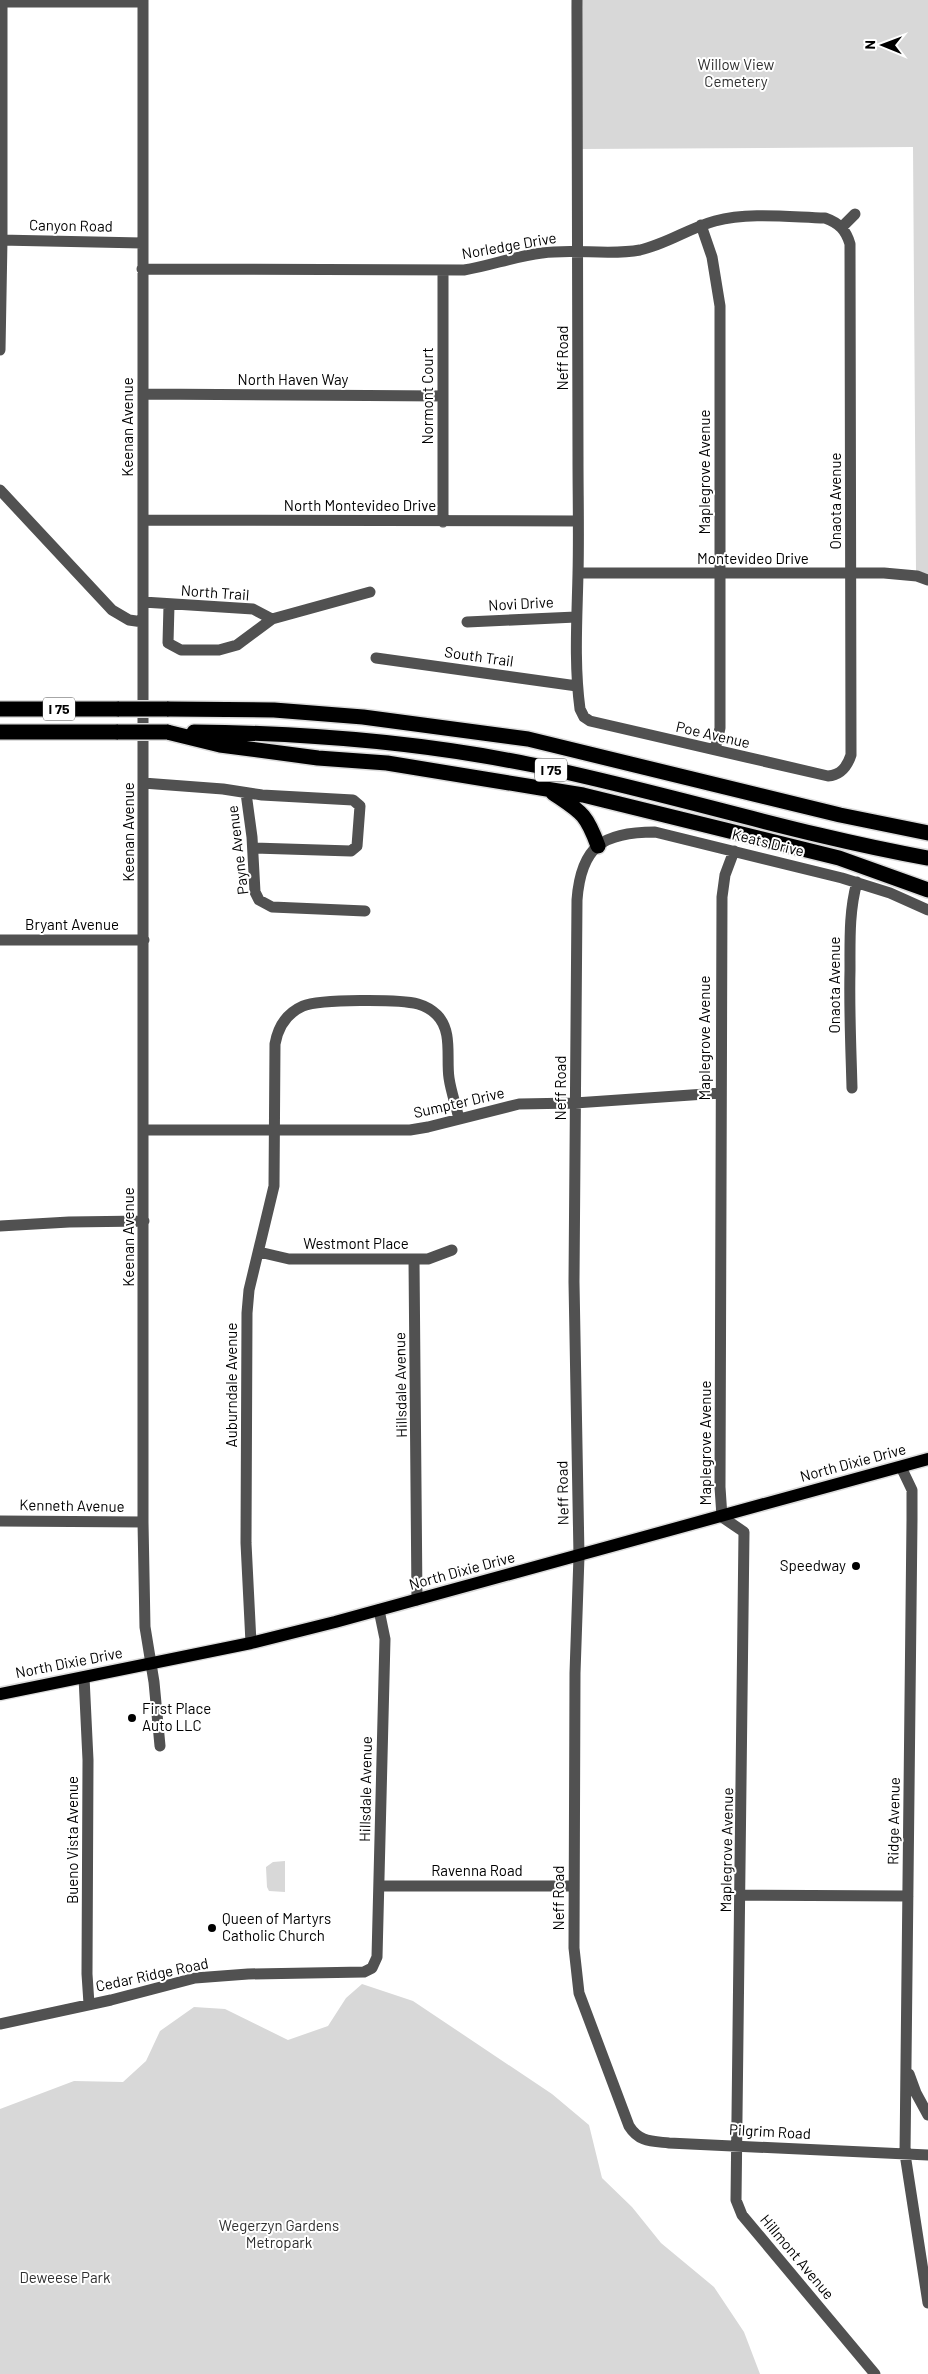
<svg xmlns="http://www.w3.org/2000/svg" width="928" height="2374" font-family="Barlow,sans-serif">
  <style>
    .green { fill: #d8d8d8 }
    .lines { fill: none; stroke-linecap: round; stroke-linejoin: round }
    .major-casing { stroke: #dbdbdb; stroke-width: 15 }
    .highway-casing { stroke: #dbdbdb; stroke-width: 18 }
    .minor { stroke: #515151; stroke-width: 11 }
    .major { stroke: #000; stroke-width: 12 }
    .highway { stroke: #000; stroke-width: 15 }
    .highway-bridge-casing { stroke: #dbdbdb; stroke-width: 18; stroke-linecap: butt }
    .highway-bridge { stroke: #000; stroke-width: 15 }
    .poi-dot { fill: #000; stroke: #fff; stroke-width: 2 }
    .labels { text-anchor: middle; stroke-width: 4; stroke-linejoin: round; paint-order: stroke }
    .shield { fill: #fff; stroke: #4c4c4c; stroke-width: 1 }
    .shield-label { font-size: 14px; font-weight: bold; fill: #000 }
    .park-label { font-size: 15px; fill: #2f2f2f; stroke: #fff }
    .street-label { font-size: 15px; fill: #000; stroke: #fff }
    .poi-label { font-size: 15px; fill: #000; stroke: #fff; text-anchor: start }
  </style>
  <rect width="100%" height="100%" fill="#fff"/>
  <path class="green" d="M581,0H928V574L916,571L913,147L582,149Z
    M285,1861V1892L269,1891L267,1887L266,1867L273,1862Z
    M362,1984L413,2001L552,2094L589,2125L602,2178L632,2207L661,2243L714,2287L744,2332L760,2374H0V2109L74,2081L123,2082L146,2061L160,2031L194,2007L225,2009L288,2040L328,2026L346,1998Z"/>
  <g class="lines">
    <defs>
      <path id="major" d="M0,1694L251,1643L335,1622L928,1459"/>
      <path id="highway" d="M0,709H119
        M167,709L274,710L363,717L528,739L840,815L928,833
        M0,732H118
        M167,732L220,745L318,758L387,763L583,795L839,858L928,890
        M194,732C306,733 418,742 528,764C662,791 793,834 928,858
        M553,793C581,812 586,813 598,846"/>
    </defs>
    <use href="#major" class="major-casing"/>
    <use href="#highway" class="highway-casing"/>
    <path class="minor" d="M143,0V1522L145,1627L154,1682L160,1746
      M0,2H143
      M701,225L712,257L720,306V728L715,750
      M842,227L855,214
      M0,240L142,243
      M142,269L464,270C490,266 515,256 542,253C574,248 608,256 640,250C667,244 689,228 715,221C749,212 789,217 825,218C839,223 846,230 850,244L851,755C847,767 841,775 828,776L590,721L584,717L580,709C574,664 577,619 578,574C579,535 578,496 578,457C578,304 576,152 577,0
      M0,350L2,240V0
      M143,394L443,396
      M0,490L112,610L129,620L143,622
      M143,520L578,521
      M443,522V270
      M578,573H884L917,576L928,580
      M143,602L253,609L272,619L370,592
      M169,605L168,643L181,650H219L237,645L272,619
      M467,622L576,617
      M376,658L577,686
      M143,783L223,789L262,795L353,800L360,806L357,846L351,851L253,848
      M246,793L252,837L255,892L259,900L272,907L365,911
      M734,851L725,875L722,897L720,1487L722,1517L744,1532L736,2200L742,2215L875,2374
      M928,910L890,893L842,878L655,832C603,832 581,846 577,900L574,1282L579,1556L575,1673L574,1948L579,1993L629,2126C639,2142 651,2141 669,2143L928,2155
      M0,940H144
      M852,1088C851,1049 849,1009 850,970C850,940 849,911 857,882
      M145,1130H410L428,1127L519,1104L575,1103L720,1093
      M0,1226L69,1222L144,1221
      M259,1252L289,1259H428L452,1250
      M414,1259L417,1600
      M901,1467L912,1490V1520L905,2154L928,2303
      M0,1521L143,1522
      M251,1643L246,1543L247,1313L249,1290L274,1186L275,1044C278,1027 287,1013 303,1006C320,999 400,999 418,1004C425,1006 432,1010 437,1015C453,1031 446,1058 449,1078C451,1092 456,1105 459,1119
      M84,1677L88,1760L87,1974L89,2004
      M380,1886H574
      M741,1895L908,1896
      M0,2024L111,2000L195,1978L248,1974L364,1972L372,1968L377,1957L385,1639L379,1610
      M909,2074L916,2093L928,2115"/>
    <use href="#major" class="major"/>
    <use href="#highway" class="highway"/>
    <defs>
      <path id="highway-bridge" d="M119,709H167
        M118,732H167"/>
    </defs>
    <use href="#highway-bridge" class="highway-bridge-casing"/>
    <use href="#highway-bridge" class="highway-bridge"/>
  </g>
  <g class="poi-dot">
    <circle cx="856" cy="1566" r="5"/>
    <circle cx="132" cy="1718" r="5"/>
    <circle cx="212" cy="1928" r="5"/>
  </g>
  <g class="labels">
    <g class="shield">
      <rect x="43" y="697.5" width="32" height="23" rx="4"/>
      <rect x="535" y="758.5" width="32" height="23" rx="4"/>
    </g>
    <g class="shield-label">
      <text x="59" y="714">I 75</text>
      <text x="551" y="775">I 75</text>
    </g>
    <g class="park-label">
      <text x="736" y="70">Willow View<tspan x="736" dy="17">Cemetery</tspan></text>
      <text x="279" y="2231">Wegerzyn Gardens<tspan x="279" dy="17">Metropark</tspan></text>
      <text x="65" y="2283">Deweese Park</text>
    </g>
    <g class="street-label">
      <text transform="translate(71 226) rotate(1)" y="5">Canyon Road</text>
      <text transform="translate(509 246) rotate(-10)" y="5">Norledge Drive</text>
      <text transform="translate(563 358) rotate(-90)" y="5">Neff Road</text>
      <text x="293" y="385">North Haven Way</text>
      <text transform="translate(428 396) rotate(-90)" y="5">Normont Court</text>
      <text transform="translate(128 427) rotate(-90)" y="5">Keenan Avenue</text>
      <text transform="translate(705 472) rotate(-90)" y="5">Maplegrove Avenue</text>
      <text transform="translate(836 501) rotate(-90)" y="5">Onaota Avenue</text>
      <text x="360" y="511">North Montevideo Drive</text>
      <text x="753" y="564">Montevideo Drive</text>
      <text transform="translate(215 593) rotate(4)" y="5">North Trail</text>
      <text transform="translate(521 604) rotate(-3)" y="5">Novi Drive</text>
      <text transform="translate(479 657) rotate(8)" y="5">South Trail</text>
      <text transform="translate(713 735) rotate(13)" y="5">Poe Avenue</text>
      <text transform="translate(129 832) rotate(-90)" y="5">Keenan Avenue</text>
      <text transform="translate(768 843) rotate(14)" y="5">Keats Drive</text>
      <text transform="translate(238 850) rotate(-97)" y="5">Payne Avenue</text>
      <text x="72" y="930">Bryant Avenue</text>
      <text transform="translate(835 985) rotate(-90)" y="5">Onaota Avenue</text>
      <text transform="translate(705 1038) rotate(-90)" y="5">Maplegrove Avenue</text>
      <text transform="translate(561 1088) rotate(-90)" y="5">Neff Road</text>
      <text transform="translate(459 1103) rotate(-13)" y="5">Sumpter Drive</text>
      <text transform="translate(129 1237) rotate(-90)" y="5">Keenan Avenue</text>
      <text x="356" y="1249">Westmont Place</text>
      <text transform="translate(232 1385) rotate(-90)" y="5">Auburndale Avenue</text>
      <text transform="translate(401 1385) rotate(-91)" y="5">Hillsdale Avenue</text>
      <text transform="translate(706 1443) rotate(-90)" y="5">Maplegrove Avenue</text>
      <text transform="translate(853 1463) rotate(-15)" y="5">North Dixie Drive</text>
      <text transform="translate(563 1493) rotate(-91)" y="5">Neff Road</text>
      <text transform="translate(72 1506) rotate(1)" y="5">Kenneth Avenue</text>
      <text transform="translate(462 1571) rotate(-15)" y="5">North Dixie Drive</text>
      <text transform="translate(69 1663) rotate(-11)" y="5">North Dixie Drive</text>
      <text transform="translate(366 1789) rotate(-89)" y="5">Hillsdale Avenue</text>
      <text transform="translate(894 1821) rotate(-89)" y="5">Ridge Avenue</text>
      <text transform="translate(73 1840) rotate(-90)" y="5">Bueno Vista Avenue</text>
      <text transform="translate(727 1850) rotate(-89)" y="5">Maplegrove Avenue</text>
      <text x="477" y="1876">Ravenna Road</text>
      <text transform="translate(559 1898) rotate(-90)" y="5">Neff Road</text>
      <text transform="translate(152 1975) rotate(-12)" y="5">Cedar Ridge Road</text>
      <text transform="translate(770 2132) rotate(3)" y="5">Pilgrim Road</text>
      <text transform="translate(797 2257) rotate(50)" y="5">Hillmont Avenue</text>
    </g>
    <g class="poi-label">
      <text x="846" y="1571" text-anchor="end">Speedway</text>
      <text x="142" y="1714">First Place<tspan x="142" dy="17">Auto LLC</tspan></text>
      <text x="222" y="1924">Queen of Martyrs<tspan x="222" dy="17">Catholic Church</tspan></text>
    </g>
  </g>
  <g transform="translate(883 45) rotate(271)" stroke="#ffffff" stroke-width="4" paint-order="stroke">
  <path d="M0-4L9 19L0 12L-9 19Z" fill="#000000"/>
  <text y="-8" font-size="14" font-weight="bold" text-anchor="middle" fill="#000000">N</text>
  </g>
</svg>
